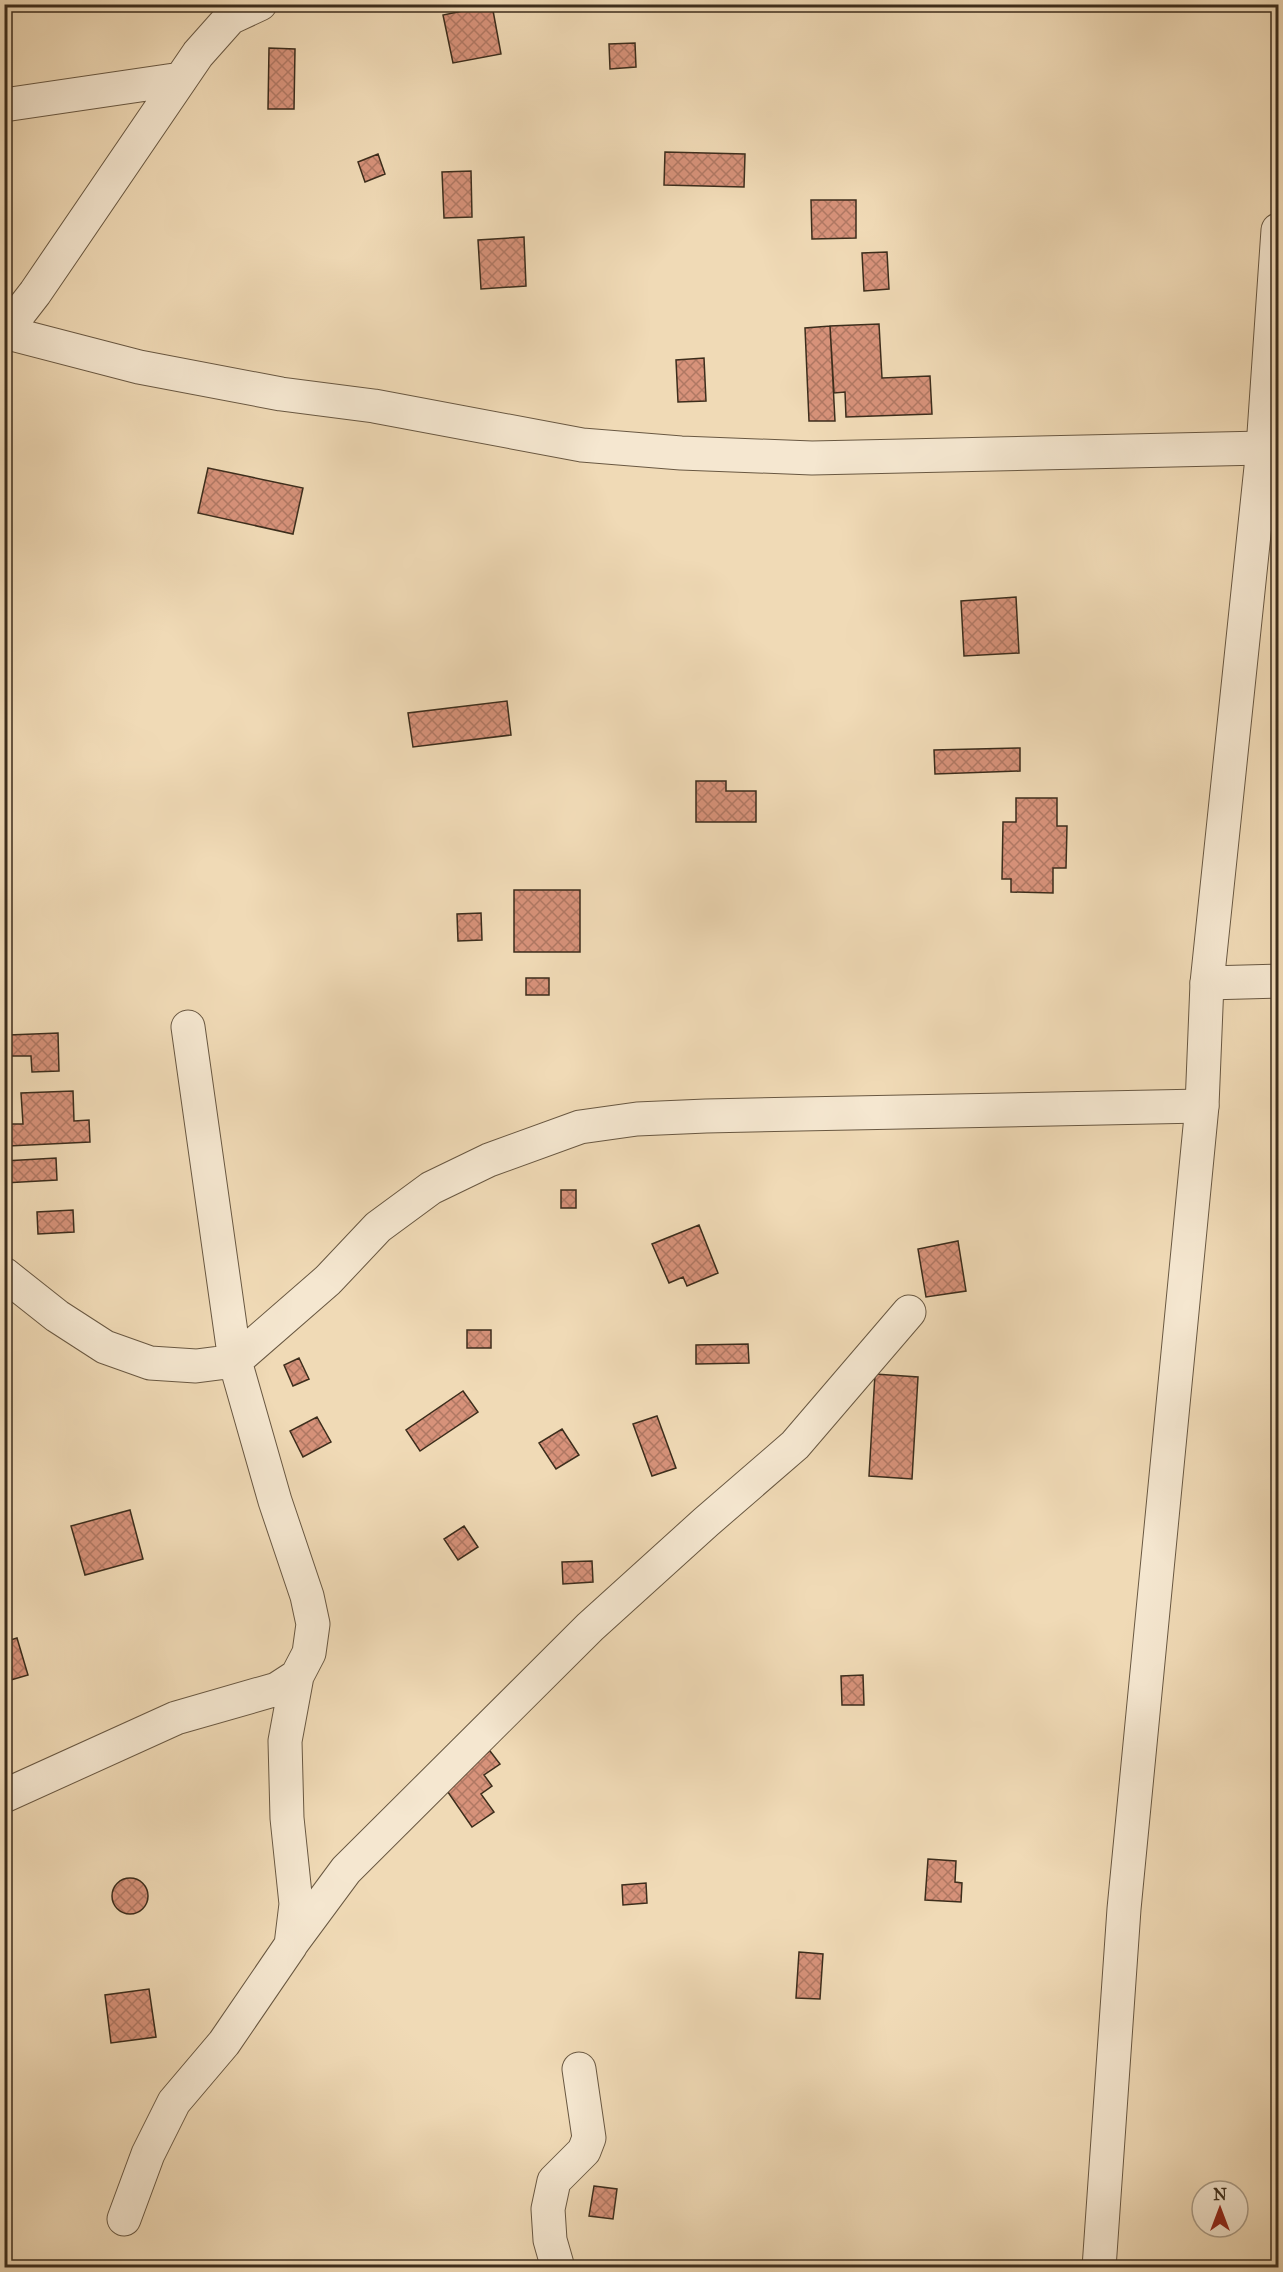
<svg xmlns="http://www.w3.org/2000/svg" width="1283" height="2272" font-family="'IM FELL Great Primer',serif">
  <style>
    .building { fill: url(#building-cross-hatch); stroke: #3c2d1c; stroke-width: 1.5 }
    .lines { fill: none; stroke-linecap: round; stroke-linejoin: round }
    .minor-casing { stroke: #695842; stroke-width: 35 }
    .tertiary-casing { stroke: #695842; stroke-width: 35 }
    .minor { stroke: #f5e7d0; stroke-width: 33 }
    .tertiary { stroke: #f5e7d0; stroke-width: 33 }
  </style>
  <defs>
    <pattern id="building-cross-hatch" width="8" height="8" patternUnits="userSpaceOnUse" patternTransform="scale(1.5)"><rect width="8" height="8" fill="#d7927a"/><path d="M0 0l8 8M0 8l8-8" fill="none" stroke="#b07863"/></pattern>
  </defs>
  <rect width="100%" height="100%" fill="#f0dab6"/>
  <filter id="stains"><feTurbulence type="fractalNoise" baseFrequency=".00333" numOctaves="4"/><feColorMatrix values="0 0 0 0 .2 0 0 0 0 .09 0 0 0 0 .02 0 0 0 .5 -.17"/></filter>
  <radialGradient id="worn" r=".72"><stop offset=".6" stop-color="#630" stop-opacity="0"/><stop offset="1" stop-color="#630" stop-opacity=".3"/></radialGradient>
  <path class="building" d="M492,5L501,54L453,63L443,15Z
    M635,43L636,67L610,69L609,44Z
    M269,48L295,49L294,109H268Z
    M665,152L745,154L744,187L664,185Z
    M378,154L385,174L365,182L358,162Z
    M471,171L472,217L444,218L442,172Z
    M811,200H856V238L812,239Z
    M524,237L526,286L481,289L478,240Z
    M887,252L889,289L864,291L862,253Z
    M879,324L882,378L930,376L932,414L846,417L845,392L834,393L830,326Z
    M830,326L835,421H809L805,328Z
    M704,358L706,401L678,402L676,360Z
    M208,468L303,488L293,534L198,513Z
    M1016,597L1019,653L964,656L961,601Z
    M507,701L511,735L413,747L408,713Z
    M1020,748V771L935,774L934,750Z
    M696,781H726V791H756V822H696Z
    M1016,798H1057V826H1067L1066,868H1053V893L1011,892V879H1002L1003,822H1016Z
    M514,890H580V952H514Z
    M481,913L482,940L458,941L457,914Z
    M526,978H549V995H526Z
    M58,1033L59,1071L32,1072L31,1056H10L9,1035Z
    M73,1091L74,1121L89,1120L90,1142L9,1146L8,1124H23L21,1093Z
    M56,1158L57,1180L4,1183V1161Z
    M561,1190H576V1208H561Z
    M73,1210L74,1232L38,1234L37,1212Z
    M699,1225L718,1273L687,1286L683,1277L669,1283L652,1244Z
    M958,1241L966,1291L926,1297L918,1249Z
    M467,1330H491V1348H467Z
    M748,1344L749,1363L696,1364V1345Z
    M299,1358L309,1379L293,1386L284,1365Z
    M875,1374L918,1377L912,1479L869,1476Z
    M463,1391L478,1412L420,1451L406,1430Z
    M657,1416L676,1468L652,1476L633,1424Z
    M317,1417L331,1442L303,1457L290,1431Z
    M562,1429L579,1455L556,1469L539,1443Z
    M130,1510L143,1559L85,1575L71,1526Z
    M464,1526L478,1547L458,1560L444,1539Z
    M592,1561L593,1582L563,1584L562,1562Z
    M17,1638L28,1675L4,1682V1642Z
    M863,1675L864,1705H842L841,1676Z
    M490,1751L500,1764L484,1775L492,1786L481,1794L494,1812L472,1827L443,1785Z
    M928,1859L956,1861L955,1882L962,1883L961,1902L925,1900Z
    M112 1896a18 18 0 1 1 36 0a18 18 0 1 1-36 0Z
    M646,1883L647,1903L623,1905L622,1885Z
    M799,1952L823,1954L820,1999L796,1998Z
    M149,1989L156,2037L111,2043L105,1995Z
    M594,2186L617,2189L613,2219L589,2216Z"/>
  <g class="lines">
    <defs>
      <path id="minor" d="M4,105L181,79
        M4,332L139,367L281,394L374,406L582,445L681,453L812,458L1263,448L1278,449
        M4,333L35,293L198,54L230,18L260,4
        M1207,983L1278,981
        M4,1274L57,1316L105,1347L150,1363L196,1366L235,1361L328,1280L378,1227L431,1188L489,1160L580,1127L637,1119L706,1116L1202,1106
        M4,1796L176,1718L277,1689L297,1676
        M292,1943L346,1870L590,1627L706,1522L795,1445L909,1312
        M124,2219L148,2154L174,2102L224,2043L291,1945L296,1904L287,1818L285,1741L297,1676L309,1653L313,1624L307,1596L275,1501L235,1361L188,1027
        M558,2268L550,2240L548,2209L554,2181L584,2151L589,2138L579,2069"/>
      <path id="tertiary" d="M1099,2268L1124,1909L1202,1106L1207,983L1263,448L1278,230"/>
    </defs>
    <use href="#minor" class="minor-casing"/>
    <use href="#tertiary" class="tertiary-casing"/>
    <use href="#minor" class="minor"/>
    <use href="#tertiary" class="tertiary"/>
  </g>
  <rect width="1283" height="2272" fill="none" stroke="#f0dab6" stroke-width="24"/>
  <rect x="6" y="6" width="1271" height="2260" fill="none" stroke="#3c2d1c" stroke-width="3"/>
  <rect x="12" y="12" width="1259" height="2248" fill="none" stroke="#3c2d1c" stroke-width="1.5"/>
  <g transform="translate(1220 2209)"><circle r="28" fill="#f5e7d0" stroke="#ab9d88" stroke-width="1.5"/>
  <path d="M0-4.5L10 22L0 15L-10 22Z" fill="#8f2418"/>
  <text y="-9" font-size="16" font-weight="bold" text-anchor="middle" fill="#3c2d1c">N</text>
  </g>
  <rect width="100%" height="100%" filter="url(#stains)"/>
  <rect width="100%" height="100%" fill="url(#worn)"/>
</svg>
